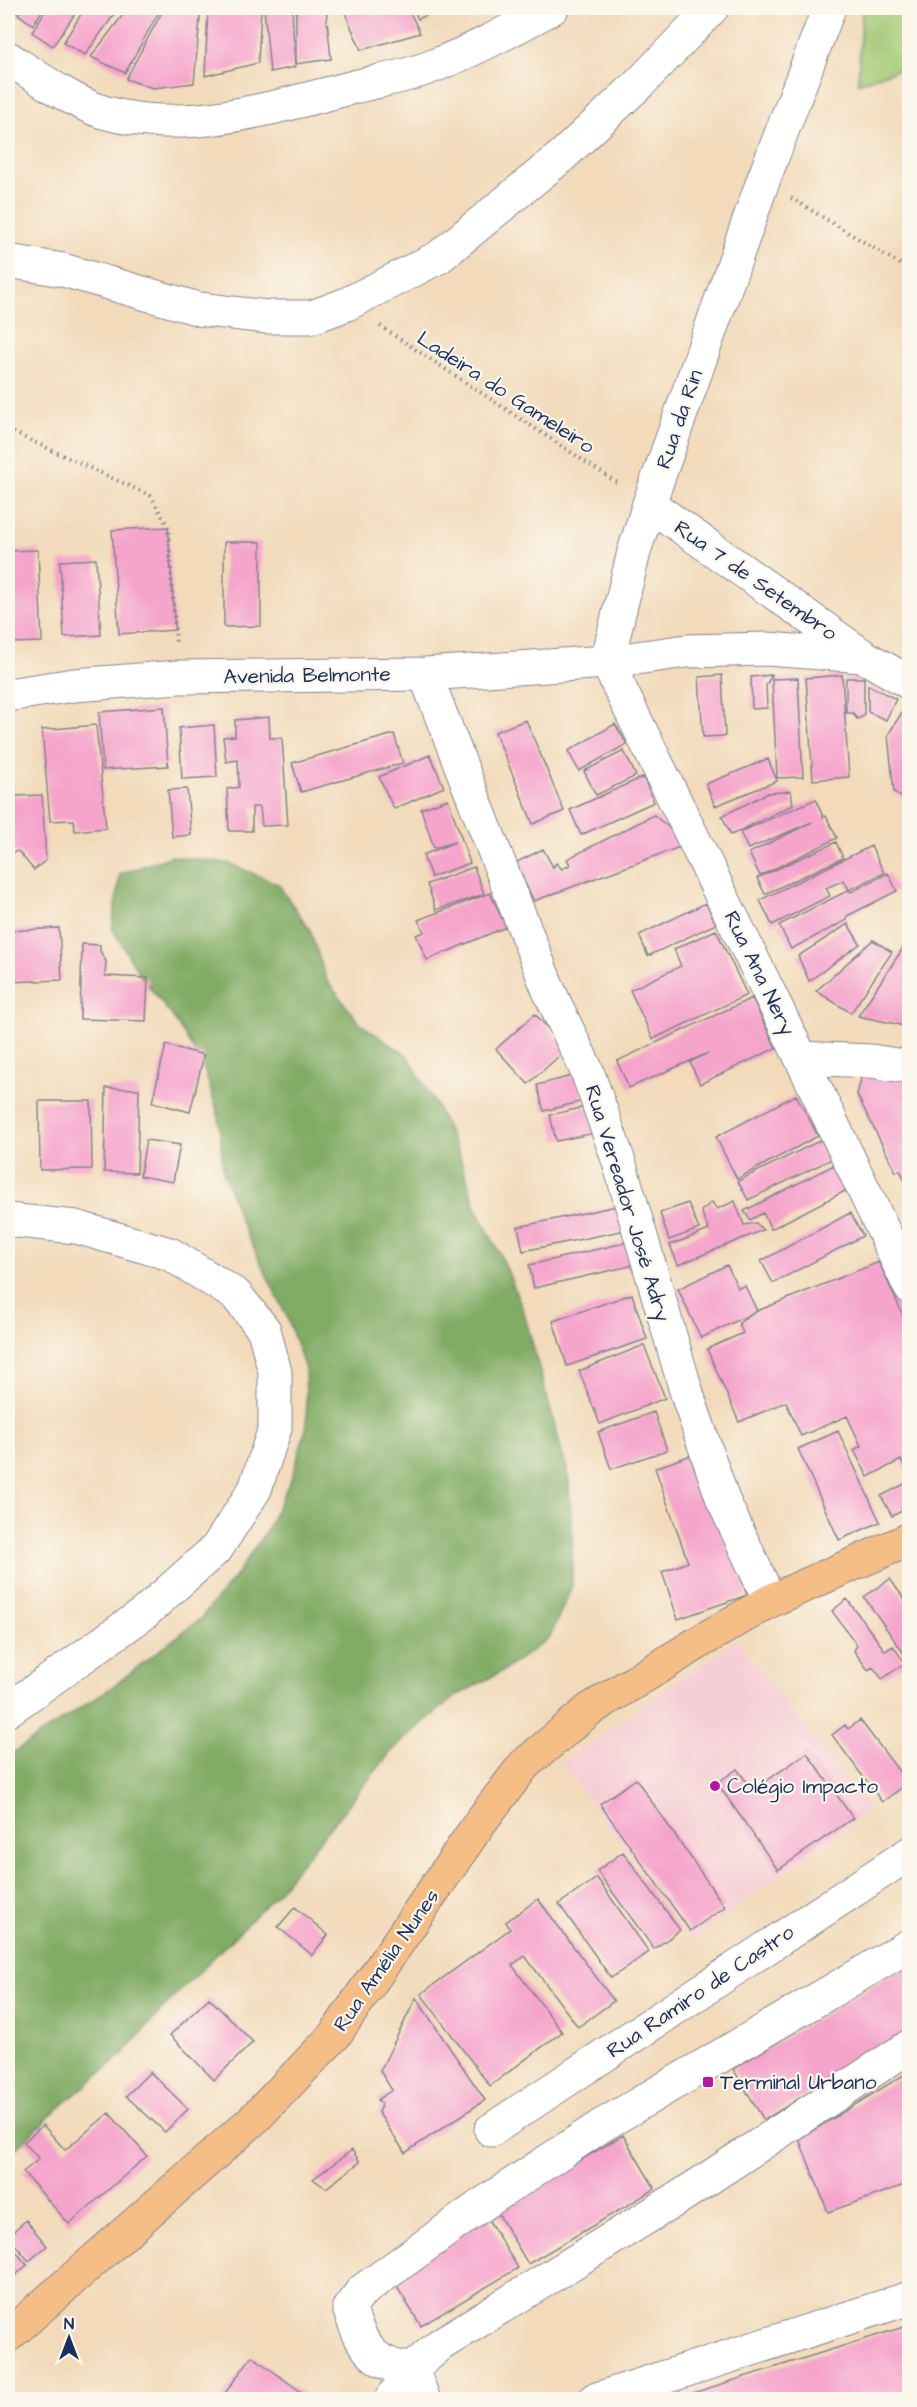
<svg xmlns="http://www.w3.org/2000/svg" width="917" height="2407" font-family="'Architects Daughter',sans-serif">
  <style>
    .built { fill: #f6cfd6 }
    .green { fill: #a2c873; stroke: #5e7c68; stroke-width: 1.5 }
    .forest { fill: #81ac65; stroke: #4e6e62; stroke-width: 1.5 }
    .building { fill: #f5a4cc }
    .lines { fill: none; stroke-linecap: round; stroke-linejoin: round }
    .minor-casing { stroke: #86848c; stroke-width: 35 }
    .major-casing { stroke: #86848c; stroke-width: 35 }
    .path { stroke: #86848c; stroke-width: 4; stroke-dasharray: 1.5 4.5; stroke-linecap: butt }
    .minor { stroke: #fff; stroke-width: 33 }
    .major { stroke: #f6be87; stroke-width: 33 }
    .poi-dot { fill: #b5179e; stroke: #fbf7ec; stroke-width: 2 }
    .labels { text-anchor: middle; stroke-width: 4.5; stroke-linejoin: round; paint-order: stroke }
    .street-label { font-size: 21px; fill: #1b2f5e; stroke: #fbf7ec }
    .poi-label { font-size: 21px; fill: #1b2f5e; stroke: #fbf7ec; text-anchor: start }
  </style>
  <rect width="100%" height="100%" fill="#fbf7ec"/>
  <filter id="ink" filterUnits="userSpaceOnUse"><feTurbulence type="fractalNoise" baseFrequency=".0167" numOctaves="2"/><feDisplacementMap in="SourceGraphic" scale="12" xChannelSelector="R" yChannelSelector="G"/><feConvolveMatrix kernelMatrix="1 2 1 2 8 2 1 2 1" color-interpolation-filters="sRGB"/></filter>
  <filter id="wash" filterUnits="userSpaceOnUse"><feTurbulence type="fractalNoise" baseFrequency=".008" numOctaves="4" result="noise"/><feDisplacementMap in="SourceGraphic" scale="24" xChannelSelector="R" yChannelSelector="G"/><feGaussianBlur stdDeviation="1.35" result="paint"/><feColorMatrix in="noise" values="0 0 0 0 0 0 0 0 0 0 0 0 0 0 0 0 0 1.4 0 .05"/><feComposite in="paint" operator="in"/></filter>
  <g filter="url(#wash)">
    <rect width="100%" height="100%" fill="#f2daba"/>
    <path class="built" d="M737,1640L870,1810L692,1940L561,1763Z"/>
    <path class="green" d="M862,8H909V66L858,83Z"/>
    <path class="forest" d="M172,856L228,863L278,884L310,930L327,981L360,1024L407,1055L436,1105L459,1154L477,1210L503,1260L524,1313L568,1474L572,1530V1586L550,1637L506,1669L456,1696L413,1731L390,1753L281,1888L243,1928L164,2007L122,2055L48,2117L43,2125L38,2127L8,2156V1756L112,1687L201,1618L237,1574L267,1529L292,1477L307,1425L305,1369L287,1317L241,1222L223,1171L219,1117L203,1065L173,1017L140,975L112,928L120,874Z"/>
    <g id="blocks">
      <path class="building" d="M8,8H19L14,16L8,12Z
        M22,8H44L33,25L18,14Z
        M47,8H79L53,46L32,32Z
        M85,8H119L85,55L63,43Z
        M128,8H161L125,73L91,57Z
        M164,8H201L194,83L153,88L126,79Z
        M208,8H261L258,63L205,76Z
        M264,8H292L295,67L270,72Z
        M296,8H326L331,59L296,64Z
        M343,8H408L420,33L361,50Z
        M413,8H443L418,19Z
        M168,527L175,630L119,634L112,530Z
        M224,542H261V626L224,627Z
        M38,550L42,642L8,643V551Z
        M96,559L101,635L64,637L60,561Z
        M722,675L725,736L703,737L699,677Z
        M772,675L766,685L767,708L752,709L751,677Z
        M842,675L849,777L813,780L806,678Z
        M798,678L803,777L777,778L772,679Z
        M846,678H864V716L857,719L853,713H846Z
        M868,685L896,699L886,720L868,712Z
        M908,702L910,787L903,798L894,792L888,735Z
        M164,707L168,766L103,770L99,712Z
        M269,717L270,738H282L288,825L262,826L260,807H252V831H229L227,789L239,787L238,760L226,762L223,737L235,736V720Z
        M526,720L564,811L533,824L495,732Z
        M615,724L627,744L579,771L568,751Z
        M96,725L106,828L75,831L74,820L50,821L42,730Z
        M214,725L217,777L182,779L179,728Z
        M394,734L403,763L301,792L292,763Z
        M624,751L636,776L596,795L584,771Z
        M430,755L444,787L394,809L379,777Z
        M768,759L777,781L715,806L706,784Z
        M8,774L15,796L42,795L46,860L34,870L18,851L8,854Z
        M643,777L654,802L581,835L570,810Z
        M187,789L191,835L172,837L168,790Z
        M791,791L793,805L731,835L722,816L768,793Z
        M448,799L470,863L431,877L423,855L455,842L434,848L421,809Z
        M816,799L823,817L826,816L837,838L760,876L749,853L812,822L748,849L740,832Z
        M654,815L688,844L534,901L515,863L543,849L553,867L556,863L562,869L570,865L567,859Z
        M836,842L843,858L765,894L757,878Z
        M871,846L884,873L849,890L844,880L826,888L830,896L772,925L760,900Z
        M474,867L484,894L436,910L427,884Z
        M888,873L897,891L847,916V920L791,949L779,925L849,890L851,892Z
        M490,893L506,927L427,960L416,935L424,932L418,920Z
        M706,903L716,924L648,956L639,935Z
        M848,924L860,944L809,981L798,956Z
        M59,928L62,980L8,982V931Z
        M716,930L747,995L653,1039L630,990L681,966L674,949Z
        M873,940L892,952L851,1013L816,991Z
        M907,942L910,944V1027L858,1016Z
        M82,944L100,945V951L106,961L105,976L148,978L146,1021L80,1019Z
        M752,998L776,1048L700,1084L690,1062L708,1053L629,1088L617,1061Z
        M535,1014L567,1049L528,1084L496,1049Z
        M166,1045L204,1055L190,1112L152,1102Z
        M863,1070L910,1081V1202L905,1191L909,1189L900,1170L896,1172L857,1095Z
        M576,1075L583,1101L544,1111L537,1085Z
        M106,1088L139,1089L137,1173L104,1172Z
        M796,1095L818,1136L737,1179L716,1137Z
        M39,1101H91L92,1169L40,1170Z
        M594,1105L600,1132L556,1141L550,1115Z
        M823,1139L832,1159L748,1200L738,1181Z
        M146,1140L180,1145L173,1182L140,1176Z
        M834,1165L847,1190L771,1229L763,1213L750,1220L744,1211Z
        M735,1201L744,1225L756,1223L763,1230L678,1265L670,1245L709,1230L701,1211L712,1202L717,1209Z
        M688,1203L699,1229L669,1240L660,1213Z
        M626,1204L631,1229L523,1251L518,1227Z
        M850,1213L863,1236L773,1283L761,1261Z
        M633,1241L639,1264L534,1288L529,1265Z
        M879,1262L910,1331V1476L901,1460L868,1477L854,1450L861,1446L847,1416L801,1436L786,1402L739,1422L707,1349L743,1333L739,1323L757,1311Z
        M727,1265L738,1288L745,1286L757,1311L701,1338L678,1289Z
        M632,1294L647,1339L567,1366L553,1321Z
        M644,1345L665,1398L600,1424L579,1371Z
        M654,1412L667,1450L611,1469L598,1432Z
        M838,1431L880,1522L839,1540L798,1449Z
        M697,1453L747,1595L678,1619L662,1572L688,1562L655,1468Z
        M910,1481V1507L892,1516L881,1496Z
        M890,1579L910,1607V1662L864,1597Z
        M847,1599L885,1651L893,1646L905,1663L882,1679L873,1667L868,1670L854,1651L857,1645L832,1611Z
        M860,1720L908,1783L882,1802L832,1735L845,1725L848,1729Z
        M807,1753L853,1818L778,1870L717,1783L737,1769L753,1790Z
        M636,1779L725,1907L690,1931L600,1804Z
        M623,1852L680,1930L654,1949L597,1871Z
        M597,1878L649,1952L611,1978L559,1904Z
        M538,1899L614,2001L578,2027L525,1956L512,1965L562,2032L490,2086L421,1994L510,1929L506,1922Z
        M295,1907L328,1935L312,1955L278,1927Z
        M910,1963V2032L764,2120L733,2069Z
        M209,1998L253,2042L214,2080L170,2035Z
        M416,1998L485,2100L405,2153L378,2112L382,2104L377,2100L392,2090L380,2071Z
        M910,2071V2183L828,2212L799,2139Z
        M150,2072L188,2109L165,2132L126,2096Z
        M109,2113L147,2156L69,2224L23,2172L39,2159L24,2142L43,2125L65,2150Z
        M623,2135L655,2189L528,2264L496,2210Z
        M352,2150L360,2162L326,2188L313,2179Z
        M486,2216L518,2268L421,2326L389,2274Z
        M26,2220L47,2246L29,2261L8,2236Z
        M8,2242L27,2265L8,2282Z
        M910,2325V2400H674V2399Z
        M252,2356L312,2400H220Z"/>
    </g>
  </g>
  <g filter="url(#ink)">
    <use href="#blocks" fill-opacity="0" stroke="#86848c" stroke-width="1.5"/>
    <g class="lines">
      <defs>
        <path id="minor" d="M8,58C34,75 74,103 103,112C184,136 271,108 350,88C377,81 407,77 433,66C475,50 513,29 552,8
          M8,261L63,270L199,309L267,317H312L347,304L439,257L562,156L641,82L712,8
          M649,504L863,656L910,683
          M607,662L801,1058L910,1287
          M607,662L634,552L649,504L763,181L829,8
          M425,674L549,991L587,1071L619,1162L688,1397L723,1500L770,1601
          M8,695L74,685L179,677L425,674L607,662L687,651L767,649L863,656
          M801,1058L871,1061L910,1067
          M8,1220L76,1227L170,1254L236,1295L264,1330L275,1372V1428L255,1489L217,1548L143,1614L8,1710
          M491,2130L910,1853
          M391,2400L412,2369L441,2344L683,2195L910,2046
          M424,2400L412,2369C371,2366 361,2343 349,2308L362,2291L483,2204L601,2126L910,1945
          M594,2400L910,2298"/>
        <path id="major" d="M8,2336L254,2119L334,2036L481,1821L524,1765L589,1710L706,1638L770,1601L910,1539"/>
      </defs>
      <use href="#minor" class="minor-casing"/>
      <use href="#major" class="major-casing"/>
      <path class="path" d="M791,198L910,270
        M380,326L619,484
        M8,430L151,496L168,527L176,644"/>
      <use href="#minor" class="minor"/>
      <use href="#major" class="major"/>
    </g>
  </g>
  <g class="poi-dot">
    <circle cx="715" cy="1786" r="6"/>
    <rect x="702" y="2076" width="12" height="12" rx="3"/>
  </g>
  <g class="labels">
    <g class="street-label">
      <text transform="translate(506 392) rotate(33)" y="7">Ladeira do Gameleiro</text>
      <text transform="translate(679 419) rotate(-71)" y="7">Rua da Rin</text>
      <text transform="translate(756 580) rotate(35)" y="7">Rua 7 de Setembro</text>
      <text transform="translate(307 675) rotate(-1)" y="7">Avenida Belmonte</text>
      <text transform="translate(760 973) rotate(64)" y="7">Rua Ana Nery</text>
      <text transform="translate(628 1203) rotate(73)" y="7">Rua Vereador José Adry</text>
      <text transform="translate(386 1960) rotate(-55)" y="7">Rua Amélia Nunes</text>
      <text transform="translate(700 1991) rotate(-34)" y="7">Rua Ramiro de Castro</text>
    </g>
    <g class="poi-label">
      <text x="727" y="1793">Colégio Impacto</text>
      <text x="720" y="2089">Terminal Urbano</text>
    </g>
  </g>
  <rect width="917" height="2407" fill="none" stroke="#fbf7ec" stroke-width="30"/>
  <g transform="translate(69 2338)" stroke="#fbf7ec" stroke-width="4.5" paint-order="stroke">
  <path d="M0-4.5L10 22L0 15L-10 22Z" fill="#1b2f5e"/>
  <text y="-9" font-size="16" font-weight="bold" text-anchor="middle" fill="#1b2f5e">N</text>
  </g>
</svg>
